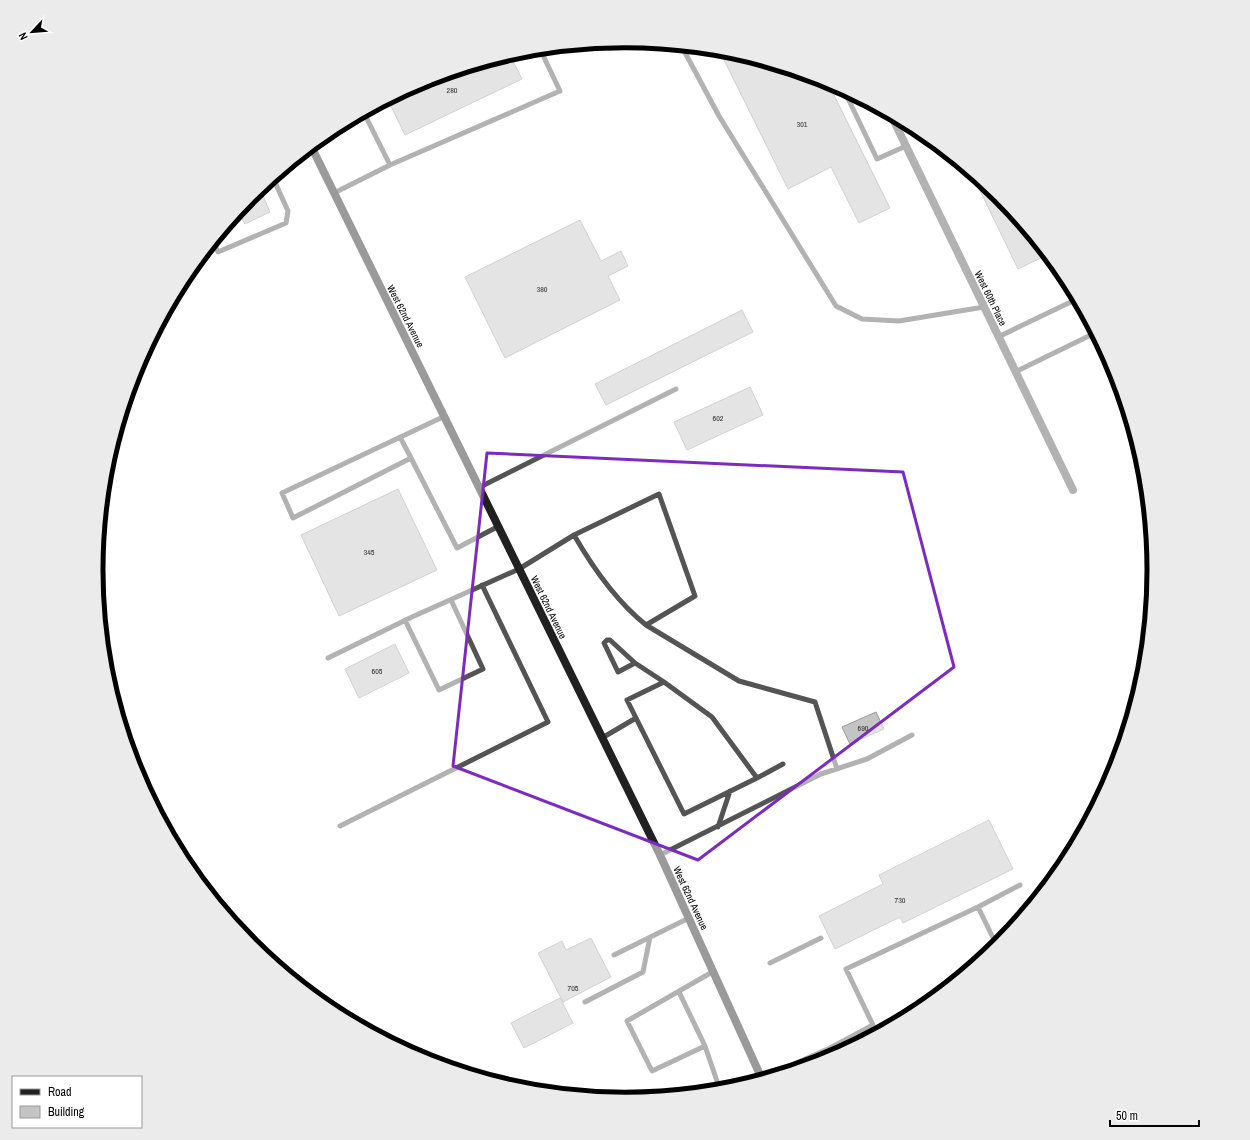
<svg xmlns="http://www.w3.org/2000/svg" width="1250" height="1140" font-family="'Archivo Narrow',sans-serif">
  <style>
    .building { fill: #c4c4c4; stroke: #989898 }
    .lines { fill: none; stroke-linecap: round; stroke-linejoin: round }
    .lane { stroke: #545454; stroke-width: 5 }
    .street { stroke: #545454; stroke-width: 8 }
    .secondary { stroke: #212121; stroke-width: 8 }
    .marked { fill: none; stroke: #7b2cbf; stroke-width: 3; stroke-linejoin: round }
    .labels { text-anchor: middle; stroke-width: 3; stroke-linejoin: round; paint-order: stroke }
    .number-label { font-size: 8px; fill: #313131 }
    .street-label { font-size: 10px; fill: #000; stroke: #fff }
    .rim { fill: none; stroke: #000; stroke-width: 5 }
  </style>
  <rect width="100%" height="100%" fill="#fff"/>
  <path class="building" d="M719,50L728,51L827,81L890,208L859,223L831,167L788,189Z
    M510,55L522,79L405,135L388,100L423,81Z
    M972,174L999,196L1047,255L1018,269Z
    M260,189L270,212L245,224L238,211Z
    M580,220L601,261L621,251L628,266L608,276L620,300L505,358L465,277Z
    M742,310L753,332L606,405L595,384Z
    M750,387L763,415L687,450L674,422Z
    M398,489L437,570L339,616L301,535Z
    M395,644L409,673L359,698L345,669Z
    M876,712L884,729L850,744L842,727Z
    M989,820L1013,869L903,923L900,917L835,949L819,916L883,884L879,875Z
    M591,938L611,977L563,1002L538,953L562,941L566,950Z
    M560,998L573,1023L524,1048L511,1023Z"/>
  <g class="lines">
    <path class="lane" d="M682,47L719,116L836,306L862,319L899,321L984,307
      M844,90L877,159L906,146
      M364,113L390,165
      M334,193L390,165L560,91L540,49
      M213,242L218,252L286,223L288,211L273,178
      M998,337L1077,299
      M1015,372L1095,333
      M445,416L282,493L293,518L411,458L457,548L499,526
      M400,437L411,458
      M480,487L676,389
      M405,620L439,690L483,669L451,600
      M646,625L739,681L815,702L837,769
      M328,658L412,617L519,569L574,535C593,568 616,601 646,625L695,596L659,494L574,535
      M636,718L684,814L757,778L712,717L664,682
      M602,738L636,718L627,700L664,682L635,663L610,640H607L604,643L618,672L635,663
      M757,778L783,764
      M340,826L548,722L482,585
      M718,827L730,791
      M660,855L821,774L867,759L912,735
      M978,907L1020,885
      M614,955L689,918
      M770,963L821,938
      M679,992L705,1046L652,1071L627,1021L714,971
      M585,1002L643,972L650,937
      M705,1046L720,1090
      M774,1073L830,1048L873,1025L846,969L978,907L997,946"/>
    <path class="street" d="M891,115L1073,490"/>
    <path class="secondary" d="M311,146L660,855L762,1079"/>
  </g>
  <path d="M0 0H1250V1140H0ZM487,453L903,472L954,667L698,860L453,766Z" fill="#fff" fill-opacity=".55" fill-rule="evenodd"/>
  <path class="marked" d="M487,453L903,472L954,667L698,860L453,766Z"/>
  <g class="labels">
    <g class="number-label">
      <text x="452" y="93">280</text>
      <text x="802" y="127">301</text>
      <text x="542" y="292">380</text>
      <text x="718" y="421">602</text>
      <text x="369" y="555">345</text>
      <text x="377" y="674">605</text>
      <text x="863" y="731">690</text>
      <text x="900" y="903">730</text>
      <text x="573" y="991">705</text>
    </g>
    <g class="street-label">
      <text transform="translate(991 298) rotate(64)" y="4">West 60th Place</text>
      <text transform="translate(406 316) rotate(63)" y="4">West 62nd Avenue</text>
      <text transform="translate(549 607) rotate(64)" y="4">West 62nd Avenue</text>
      <text transform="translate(691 898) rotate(65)" y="4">West 62nd Avenue</text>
    </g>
  </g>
  <path d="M0 0H1250V1140H0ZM103 570a522 522 0 1 1 1044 0a522 522 0 1 1-1044 0Z" fill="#ebebeb" fill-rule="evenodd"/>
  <path class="rim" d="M103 570a522 522 0 1 1 1044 0a522 522 0 1 1-1044 0Z"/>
  <rect x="12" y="1076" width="130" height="52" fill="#ffffff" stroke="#999999"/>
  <rect x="20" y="1089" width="20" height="6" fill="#212121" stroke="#999999"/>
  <text x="48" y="1096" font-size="12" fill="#000000">Road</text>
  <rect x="20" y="1106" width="20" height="12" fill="#c4c4c4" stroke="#999999"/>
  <text x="48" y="1116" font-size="12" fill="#000000">Building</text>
  <g transform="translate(32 32) rotate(244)" stroke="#ffffff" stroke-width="3" paint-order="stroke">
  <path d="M0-3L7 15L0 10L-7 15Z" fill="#000000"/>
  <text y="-6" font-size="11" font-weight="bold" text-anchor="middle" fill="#000000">N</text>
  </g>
  <path d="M1110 1120v6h89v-6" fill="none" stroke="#000000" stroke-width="2"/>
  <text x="1116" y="1120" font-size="12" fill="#000000" stroke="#ffffff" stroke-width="3" paint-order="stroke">50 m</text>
</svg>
